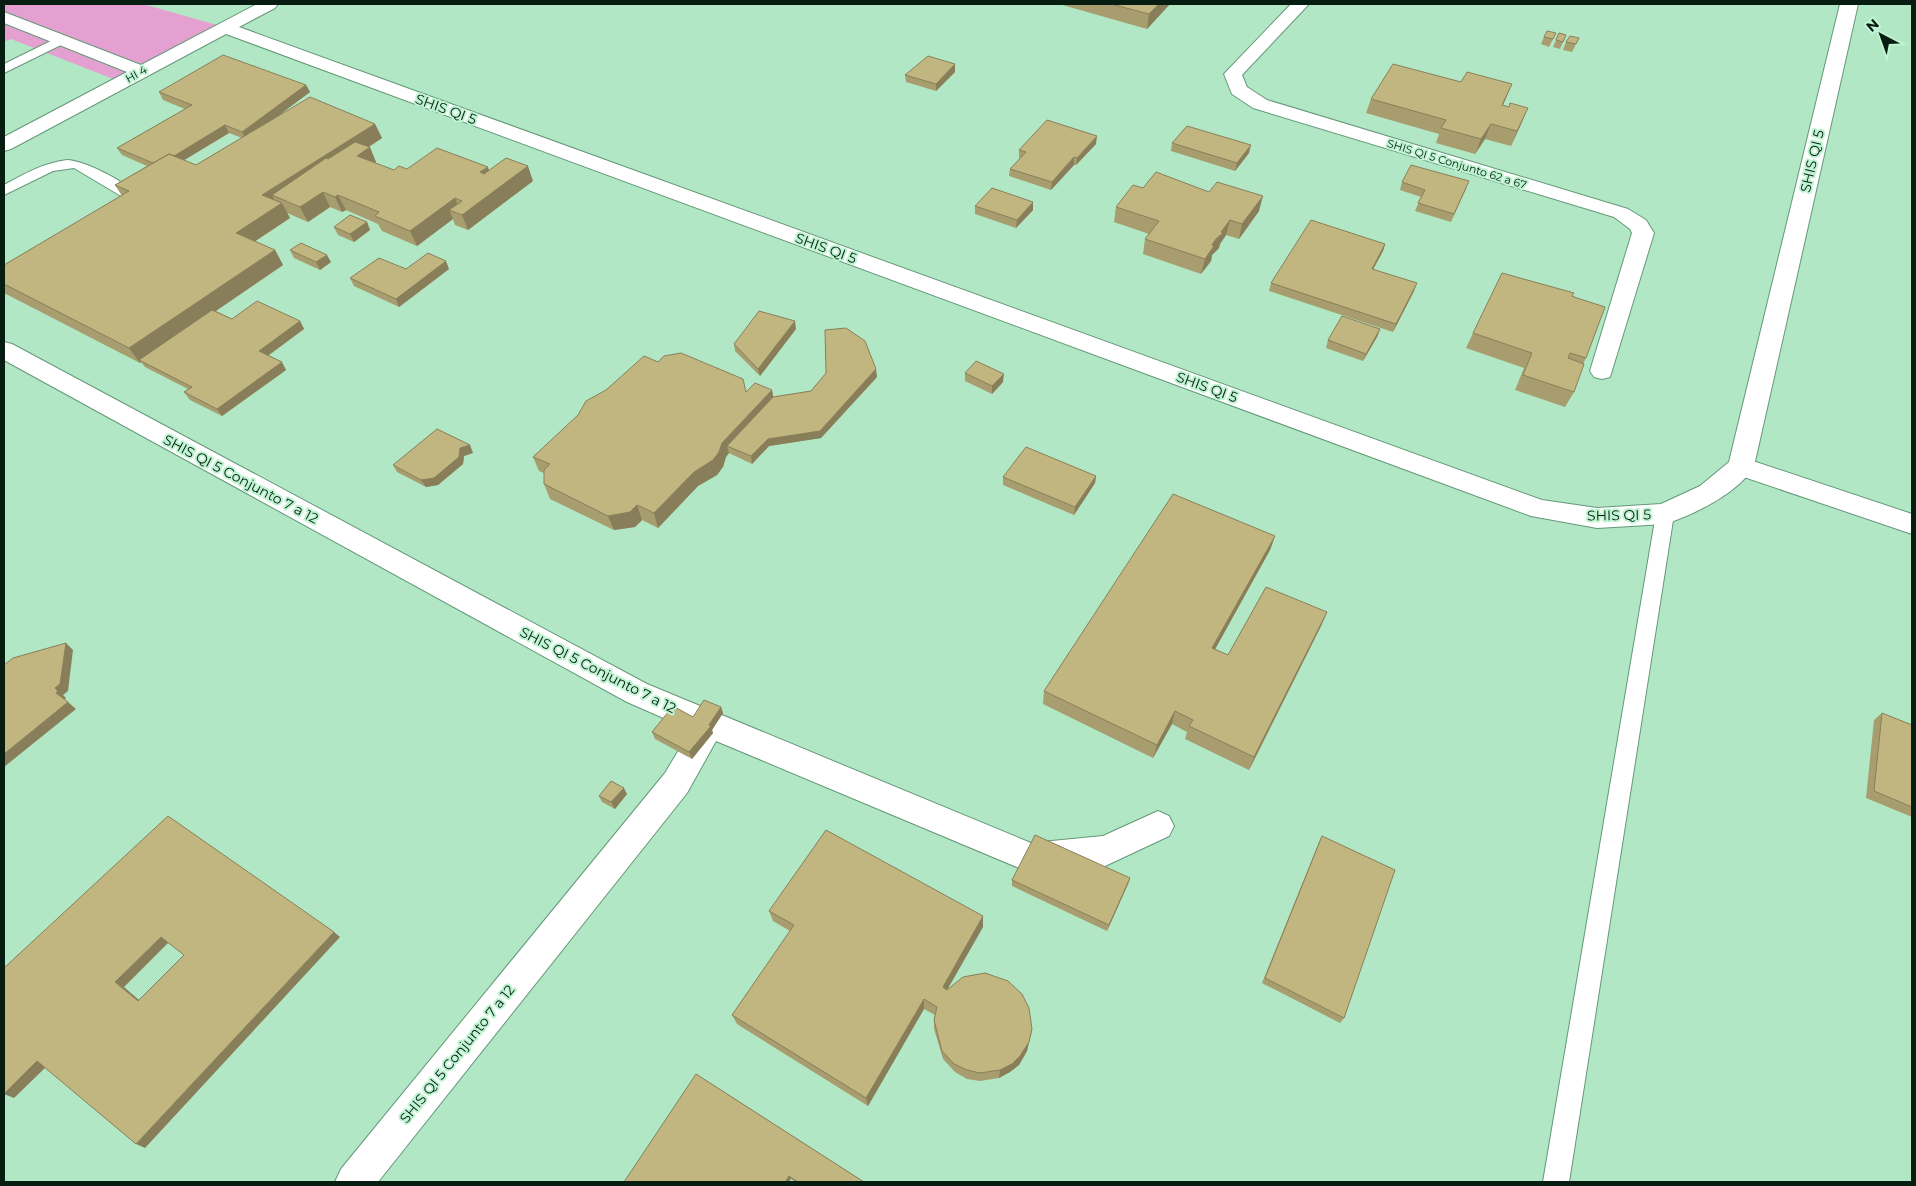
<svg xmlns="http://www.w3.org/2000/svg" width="1916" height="1186" font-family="Montserrat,sans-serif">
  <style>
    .green { fill: #e5a0d2 }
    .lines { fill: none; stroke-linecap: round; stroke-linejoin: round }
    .lane-casing { stroke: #659879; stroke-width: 2 }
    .street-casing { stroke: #659879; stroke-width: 2 }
    .secondary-casing { stroke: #659879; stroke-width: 2 }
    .lane { fill: #fff; fill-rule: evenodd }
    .street { fill: #fff; fill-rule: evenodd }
    .secondary { fill: #fff; fill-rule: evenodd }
    .wall { fill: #a79d6e; fill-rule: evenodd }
    .shaded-wall { fill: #887f5a }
    .building { fill: #c2b680; stroke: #887f5a; fill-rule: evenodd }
    .labels { text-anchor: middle; stroke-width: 4; stroke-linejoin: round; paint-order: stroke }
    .far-street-label { font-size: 11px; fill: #081d12; stroke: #bef4d1 }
    .street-label { font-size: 14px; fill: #081d12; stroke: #bef4d1 }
  </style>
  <rect width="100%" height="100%" fill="#b1e7c5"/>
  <path class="green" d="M4,4H143L224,27L121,82L11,39L4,42Z"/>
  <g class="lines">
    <defs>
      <path id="lane" d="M61,36L65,37L67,40L65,43L4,73V64Z
        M67,160C82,160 124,180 133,193C135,196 136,200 137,204L135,207H125L121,196L74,168L53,171L4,195V185C24,174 43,163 67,160Z
        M1665,507L1671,509L1674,514L1569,1182H1543L1656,514L1659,509Z"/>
      <path id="street" d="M1291,4H1309L1242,75L1247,87L1267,100L1628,209L1646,220L1654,233L1610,377L1602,379L1594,377L1590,371L1632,233L1630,229L1614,217L1253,108L1232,94L1224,74Z
        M4,342L12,344L647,684L1031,843L1103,836L1158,811L1169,816L1174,826L1169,836L1105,866L1031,873L716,741L687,793L378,1182H335L341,1169L665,773L691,730L627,702L4,360Z
        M1741,457L1912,514V534L1732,473L1728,466L1732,459Z"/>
      <path id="secondary" d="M257,4H278L275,8L239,27L1542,500L1597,508L1661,504L1700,486L1729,462L1840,4H1858L1754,466C1739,493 1693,515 1665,524L1597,528L1531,516L226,34L11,149L4,151V137L127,72L4,23V12L141,65Z"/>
    </defs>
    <use href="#lane" class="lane-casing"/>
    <use href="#street" class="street-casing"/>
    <use href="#secondary" class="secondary-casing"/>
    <use href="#lane" class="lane"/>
    <use href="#street" class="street"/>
    <use href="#secondary" class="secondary"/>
  </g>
  <path class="wall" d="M1059,4H1170L1147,29Z
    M1556,33L1549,47L1541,44L1544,37Z
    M1559,33L1566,35L1560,49L1553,47Z
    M1579,38L1572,52L1563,50L1566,42Z
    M955,72L936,91L906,82L905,75Z
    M1512,84L1503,105L1522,122L1511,146L1485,139L1475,154L1436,143L1439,134L1366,113L1371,99Z
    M306,85L310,92L275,118L375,124L382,138L369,147L376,162L375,163L394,170L407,169L489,171L533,181L468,230L455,225L453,219L417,246L382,231L378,224L346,210L342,212L330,207L308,222L287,213L290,218L255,241L275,250L283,265L216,311L232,319L300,321L304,329L268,356L286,370L222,416L190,400L184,392L188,389L145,367L141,362L140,363L4,293V265L122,196L115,185L147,166L122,155L117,148L185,109L163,100L159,92ZM229,133L242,138L196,165L184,160Z
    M1172,143L1249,153L1235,171L1171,151Z
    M1096,144L1076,165H1074L1051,190L1009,176L1010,169L1020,158L1019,157V150Z
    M1402,182L1466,189L1451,222L1415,211L1421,197L1400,190Z
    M1143,188L1259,211L1239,239L1226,235L1220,244L1219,248L1212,255L1211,261L1201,274L1143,254L1145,239L1149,234L1114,222L1116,207Z
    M975,206L1033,210L1016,228L975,214Z
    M367,222L370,230L354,242L338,235L334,227Z
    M1385,244L1383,251L1373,269L1414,291L1393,332L1269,291L1271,283Z
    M290,250L331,262L320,270L294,258Z
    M406,269H449L399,307L354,286L350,278Z
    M1572,296L1586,358L1583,364L1574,392L1565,407L1515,390L1524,368L1466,348L1473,333Z
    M796,329L760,376L735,351L734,344Z
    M1380,329L1377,337L1363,361L1326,348L1328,340Z
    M658,362L746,392L772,390L773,397L811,391L877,377L821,438L769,446L752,464L729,453L726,457L723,467L717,475L698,486L658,528L642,520L635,527L614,530L550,499L544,484V473L539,471L533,457L606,390Z
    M965,373L1003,382L992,394L965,381Z
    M473,453L464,456L463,464L438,485L426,487L397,472L393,465Z
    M1096,476L1095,483L1074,515L1003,485V477Z
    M1275,536L1270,550L1215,649L1228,655L1327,612L1321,626L1249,770L1185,739L1187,732L1172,724L1153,758L1043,704L1044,691Z
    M721,707L723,713L712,730L713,733L692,759L655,739L652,732Z
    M1882,713L1912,725V817L1866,798L1874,720Z
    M627,794L615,809L602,802L599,796Z
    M1322,836L1344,1018L1340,1023L1262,983L1319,842Z
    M1130,878L1128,884L1107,931L1012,886V880Z
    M769,911L983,927L947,990L1032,1029L1027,1051L1019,1065L1010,1072L999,1078L980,1081L967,1079L955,1072L943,1059L934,1029V1020L935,1015L924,1009L868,1106L737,1024L732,1015L790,931L773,921Z
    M696,1074L864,1182H795L791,1179Z"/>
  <path class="shaded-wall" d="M1159,4H1170L1147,29L1149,14Z
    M955,64V72L936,91V84Z
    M1512,84L1506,98L1496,120L1502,105Z
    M306,85L310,92L246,140L242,132Z
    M1528,108L1522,122L1511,146L1517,131Z
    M375,124L382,138L285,201L272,195L277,206L262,195Z
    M1491,124L1485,139L1475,154L1481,139Z
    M225,125L229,133L163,173L158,165Z
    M1097,136L1096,144L1076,165L1077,158Z
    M1251,145L1249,153L1235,171L1237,163Z
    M370,147L376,162L364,170L357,156Z
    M1074,157V165L1051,190L1052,182Z
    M528,166L533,181L468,230L462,215Z
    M488,167L493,182L480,172Z
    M323,192L330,207L308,222L300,207Z
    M338,195L346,210L342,212L335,197Z
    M1263,196L1259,211L1239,239L1242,224Z
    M455,198L461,213L449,210L453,219L417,246L410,231Z
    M1033,202V210L1016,228L1017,220Z
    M282,203L290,218L245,248L236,233Z
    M1230,220L1226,235L1220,244L1219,248L1212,255L1211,261L1201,274L1205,259L1212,245Z
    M367,222L370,230L354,242L350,234Z
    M1385,244L1383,251L1369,277L1372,269Z
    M275,250L283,265L142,361L139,360L141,362L140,363L129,348Z
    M327,255L331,262L320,270L316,262Z
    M446,261L449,269L399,307L396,299Z
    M1417,283L1414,291L1393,332L1396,324Z
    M300,321L304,329L263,359L259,351Z
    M795,321L796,329L760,376L758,369Z
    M1380,329L1377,337L1363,361L1366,354Z
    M282,362L286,370L222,416L217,409Z
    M876,369L877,377L821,438L769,446L752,464L751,456L768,439Z
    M1004,374L1003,382L992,394V386Z
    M772,390L775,405L727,446L729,453L726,457L723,467L717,475L698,486L658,528L654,513Z
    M470,445L473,453L464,456L463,464L438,485L426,487L421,480L460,448Z
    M1096,476L1095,483L1074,515L1075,507Z
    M637,505L642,520L635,527L614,530L608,516Z
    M1275,536L1270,550L1208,662L1212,648Z
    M1327,612L1321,626L1249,770L1254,757Z
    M66,643L73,650L68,691L63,695L66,698L64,700L56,693L55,688Z
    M68,702L76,709L4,767V754Z
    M721,707L723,713L712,730L713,733L692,759L689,752Z
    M1175,711L1172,724L1153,758L1157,745Z
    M624,788L627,794L615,809L611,802Z
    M1130,878L1128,884L1107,931L1109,925Z
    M983,916V927L943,997V987Z
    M334,932L340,937L145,1148L136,1144Z
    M161,937L169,942L124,987L146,1006L138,1001L115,982Z
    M924,999V1009L868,1106L866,1098Z
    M1032,1029L1027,1051L1019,1065L1010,1072L999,1078L1000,1070Z
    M37,1061L47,1066L14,1098L4,1094Z
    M789,1176L791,1179L789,1182H785Z"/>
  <path class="building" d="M1111,4H1159L1149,14Z
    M1547,31L1556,33L1553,39L1544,37Z
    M1559,33L1566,35L1563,42L1556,40Z
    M1570,36L1579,38L1576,44L1566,42Z
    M223,55L306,85L242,132L225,125L174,156L169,154L153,163L117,148L192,105L159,92Z
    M928,56L955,64L936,84L905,75Z
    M1393,64L1461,82L1467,72L1512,84L1502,105L1509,107L1510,103L1528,108L1517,131L1491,124L1481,139L1441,128L1446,120L1371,99Z
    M310,97L375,124L262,195L282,203L236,233L275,250L129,348L4,284V265L129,191L115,185L169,154L196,165Z
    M1047,120L1097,136L1077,158L1074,157L1052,182L1010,169L1026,152L1019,150Z
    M1187,126L1251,145L1237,163L1172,143Z
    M355,142L370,147L357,156L394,170L399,166L407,169L437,148L488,167L480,172L484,174L506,158L528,166L462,215L449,210L462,201L455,198L410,231L375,216L379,212L338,195L335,197L323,192L300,207L272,195L326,158L328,159Z
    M1411,165L1469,181L1454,214L1418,203L1425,190L1402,182Z
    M1156,172L1209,192L1217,182L1263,196L1242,224L1230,220L1221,232L1223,233L1216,239L1212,245L1214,246L1205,259L1145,239L1159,221L1116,207L1133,185L1143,188Z
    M992,188L1033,202L1017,220L975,206Z
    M350,215L367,222L350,234L334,227Z
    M1311,220L1385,244L1372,269L1417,283L1396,324L1271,283Z
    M301,243L327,255L316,262L290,250Z
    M428,253L446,261L396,299L350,278L379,258L406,269Z
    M1502,273L1574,293L1572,296L1577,298L1605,307L1586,358L1570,353L1568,358L1584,364L1574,392L1523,375L1532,353L1473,333Z
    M257,301L300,321L259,351L282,362L217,409L184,392L192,387L139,360L212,310L232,319Z
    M759,311L795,321L758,369L734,344Z
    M1342,316L1380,329L1366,354L1328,340Z
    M846,328L865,341L876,369L820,431L768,439L751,456L727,446L773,397L811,391L826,373L825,330Z
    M681,353L743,379L746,392L755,383L772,390L722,443L719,452L713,460L694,472L654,513L637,505L630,512L608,516L544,484V470L550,464L533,457L578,415L586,401L606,390L644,356L658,362L664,356Z
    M976,361L1004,374L992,386L965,373Z
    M437,429L470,445L460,448L459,457L434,478L421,480L393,465Z
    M1026,447L1096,476L1075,507L1003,477Z
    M1173,494L1275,536L1212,648L1228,655L1266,587L1327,612L1254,757L1189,726L1193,720L1175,711L1157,745L1044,691Z
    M66,643L60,684L55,688L58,691L56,693L68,702L4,754V665L13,658Z
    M704,700L721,707L709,725L711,726L689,752L652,732L673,706L693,717Z
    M1882,713L1912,725V807L1874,791Z
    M611,781L624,788L611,802L599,796Z
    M168,816L334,932L136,1144L37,1061L4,1094V968ZM161,937L184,955L138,1001L115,982Z
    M826,830L983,916L943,987L947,990L963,977L985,973L1008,981L1022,994L1029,1008L1032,1029L1029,1042L1020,1056L1012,1064L1000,1070L980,1073L967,1070L954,1064L942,1051L934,1020L937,1007L924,999L866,1098L732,1015L794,925L769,911Z
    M1035,835L1130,878L1109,925L1012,880Z
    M1322,836L1395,870L1344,1018L1265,978Z
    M696,1074L864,1182H798L789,1176L785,1182H624Z"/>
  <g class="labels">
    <g class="far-street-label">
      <text transform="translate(136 74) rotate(-29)" y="4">HI 4</text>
      <text transform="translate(1457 164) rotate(17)" y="4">SHIS QI 5 Conjunto 62 a 67</text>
    </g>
    <g class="street-label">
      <text transform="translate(446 109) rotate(20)" y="5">SHIS QI 5</text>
      <text transform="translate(1812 161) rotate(-77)" y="5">SHIS QI 5</text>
      <text transform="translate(826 248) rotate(20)" y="5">SHIS QI 5</text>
      <text transform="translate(1207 387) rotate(20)" y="5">SHIS QI 5</text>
      <text transform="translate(241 479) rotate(28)" y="5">SHIS QI 5 Conjunto 7 a 12</text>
      <text transform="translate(1619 515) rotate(-1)" y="5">SHIS QI 5</text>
      <text transform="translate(598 670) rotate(27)" y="5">SHIS QI 5 Conjunto 7 a 12</text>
      <text transform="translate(457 1054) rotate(-51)" y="5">SHIS QI 5 Conjunto 7 a 12</text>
    </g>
  </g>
  <rect width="1916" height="1186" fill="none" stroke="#081d12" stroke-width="10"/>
  <g transform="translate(1881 35) rotate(319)" stroke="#bef4d1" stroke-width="4" paint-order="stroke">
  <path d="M0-4L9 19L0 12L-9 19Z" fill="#081d12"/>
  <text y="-8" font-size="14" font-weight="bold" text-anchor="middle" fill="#081d12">N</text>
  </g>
</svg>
